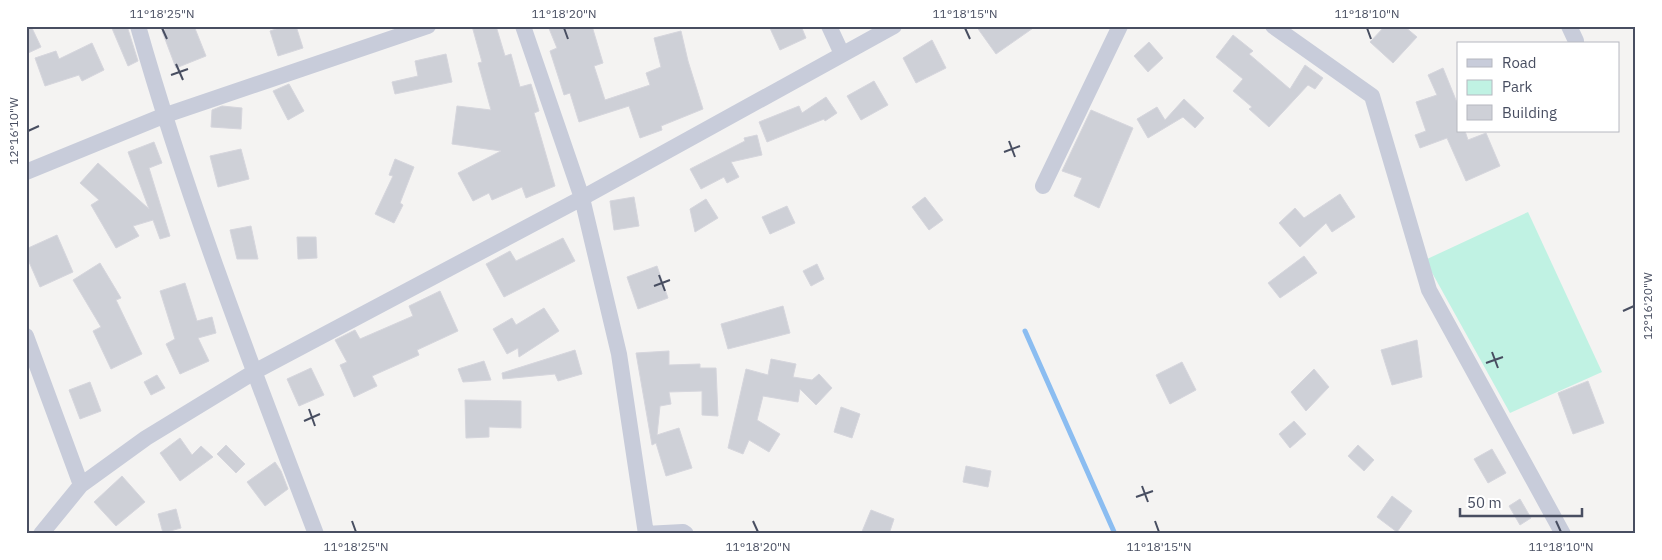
<svg xmlns="http://www.w3.org/2000/svg" width="1662" height="560" font-family="'IBM Plex Sans',sans-serif">
  <style>
    .green { fill: #c0f2e3 }
    .lines { fill: none; stroke-linecap: round; stroke-linejoin: round }
    .stream { stroke: #8bbdf1; stroke-width: 5 }
    .building { fill: #ced0d7; stroke: #d6d6dd }
    .minor { stroke: #c8ccda; stroke-width: 16 }
    .ticks { fill: none; stroke: #484e61; stroke-width: 2 }
    .neatline { fill: none; stroke: #484e61; stroke-width: 2 }
    .ticks-label { font-size: 12px; text-anchor: middle; fill: #484e61 }
  </style>
  <rect width="100%" height="100%" fill="#f4f3f2"/>
  <path class="green" d="M1528,212L1602,372L1510,413L1425,260Z"/>
  <g class="lines">
    <path class="stream" d="M1025,331L1115,534"/>
  </g>
  <path class="building" d="M26,26H31L41,47L26,54Z
    M111,26H127L138,61L128,66Z
    M174,26H194L206,56L176,68L162,31Z
    M285,26H296L303,48L278,56L270,31Z
    M472,26H496L505,56L511,54L520,87L531,84L539,111L534,113L555,186L526,198L522,187L492,200L489,193L473,201L458,173L501,151L452,144L457,106L491,110L478,63L482,62Z
    M548,26H592L603,63L594,66L605,100L650,85L646,73L661,67L654,38L681,31L688,61L703,109L661,126L662,130L640,138L629,106L579,122L570,93L564,95L559,79L550,51L557,48Z
    M769,26H801L806,38L780,50Z
    M976,26H1036L996,54Z
    M1385,26H1404L1417,37L1393,63L1370,42Z
    M1233,35L1253,51L1249,54L1290,89L1305,65L1323,78L1315,89L1308,85L1269,127L1249,109L1252,107L1233,91L1243,79L1216,57Z
    M932,40L946,68L916,83L903,58Z
    M1149,42L1163,58L1148,72L1134,56Z
    M92,43L104,70L82,81L79,75L45,86L35,58L56,51L59,59Z
    M446,54L452,82L395,94L392,82L418,76L415,61Z
    M1443,68L1458,105V131H1465L1468,140L1486,133L1500,166L1466,181L1447,138L1420,148L1415,135L1426,131L1416,102L1437,95L1428,75Z
    M874,81L888,105L861,120L847,96Z
    M289,84L304,111L288,120L273,91Z
    M826,97L837,113L825,121L824,119L767,142L759,122L799,106L802,113Z
    M1184,99L1204,118L1195,128L1183,117L1148,138L1137,119L1157,107L1165,120Z
    M222,106L242,108L241,129L211,127L212,110Z
    M1091,110L1133,128L1099,208L1074,196L1082,178L1062,171Z
    M757,135L762,155L731,162L739,177L727,183L724,177L701,189L690,169L745,141L744,138Z
    M154,142L162,163L149,168L170,236L160,239L153,220L133,226L139,236L116,248L91,205L99,200L80,183L98,163L149,209L128,152Z
    M241,149L249,179L218,187L210,156Z
    M395,159L414,167L400,203L403,205L394,223L375,214L393,176L389,175Z
    M1340,194L1355,217L1332,232L1326,223L1300,247L1279,223L1295,208L1304,218Z
    M634,197L639,226L614,230L610,201Z
    M925,197L943,220L929,230L912,207Z
    M706,199L718,218L695,232L690,209Z
    M787,206L795,223L770,234L762,217Z
    M251,226L258,259H237L230,230Z
    M57,235L73,272L40,287L26,255V249Z
    M297,237H316L317,258L298,259Z
    M563,238L575,261L504,297L486,264L510,251L516,261Z
    M1304,256L1317,273L1280,298L1268,283Z
    M100,263L121,298L116,300L142,354L111,369L93,331L101,327L73,280Z
    M817,264L824,279L811,286L803,271Z
    M657,266L668,298L638,309L627,277Z
    M185,283L197,321L212,317L216,333L198,338L209,361L180,374L166,344L175,339L160,291Z
    M440,291L458,331L417,350L419,355L372,376L377,386L354,397L340,365L347,362L335,340L355,330L360,339L413,316L409,306Z
    M783,306L790,333L728,349L721,324Z
    M544,308L559,331L519,357L518,348L507,354L493,329L512,318L516,325Z
    M1417,340L1422,377L1392,385L1381,350Z
    M575,350L582,374L558,381L555,374L503,379L502,373Z
    M669,351V365L700,364V368H716L718,416L702,415V391L669,392L671,404L660,406L657,435L679,428L692,468L666,476L656,443L652,445L636,353Z
    M771,359L796,364L793,377L812,380L819,374L832,388L816,405L800,389L798,402L763,396L757,420L780,434L769,452L749,440L743,454L728,448L746,369L768,375Z
    M484,361L491,380L463,382L458,369Z
    M1182,362L1196,390L1170,404L1156,375Z
    M311,368L324,395L299,406L287,379Z
    M1314,369L1329,387L1306,411L1291,392Z
    M157,375L165,388L151,395L144,382Z
    M1588,381L1604,423L1573,434L1558,393Z
    M90,382L101,411L80,419L69,390Z
    M465,400L521,401V428L489,427V437L466,438Z
    M841,407L860,414L852,438L834,432Z
    M1294,421L1306,434L1290,448L1279,434Z
    M180,438L192,455L201,446L213,457L180,481L160,453Z
    M226,445L245,464L236,473L217,454Z
    M1358,445L1374,460L1364,471L1348,456Z
    M1492,449L1506,473L1488,483L1474,459Z
    M275,462L281,471L288,489L265,506L247,482Z
    M966,466L991,471L988,487L963,482Z
    M122,476L145,502L116,526L94,502Z
    M1392,496L1412,511L1397,532L1377,517Z
    M1520,499L1531,518L1520,525L1509,506Z
    M176,509L181,528L163,533L158,514Z
    M871,510L894,519L889,534H861Z"/>
  <g class="lines">
    <path class="minor" d="M138,26C187,199 252,367 316,534
      M523,26L582,198L619,354L646,534
      M829,26L842,54
      M1273,26L1372,96L1429,290L1563,534
      M1569,26L1576,41
      M26,172L163,116L428,26
      M1043,186L1120,26
      M26,336L81,485
      M41,534L81,485L146,438L254,372L582,198L894,26
      M645,534L683,532L686,534"/>
  </g>
  <path class="ticks" d="M162,28L167,39M564,28L568,39M965,28L970,39M1367,28L1371,39M176,64L183,80M171,75L188,69M28,131L39,126M1009,141L1015,157M1004,152L1020,146M659,275L665,291M654,286L670,280M1623,311L1634,306M1492,352L1498,368M1486,363L1503,357M309,409L315,426M304,421L320,414M1142,486L1148,502M1136,497L1153,491M352,521L356,532M753,521L758,532M1155,521L1159,532M1556,521L1561,532"/>
  <rect width="1662" height="560" fill="none" stroke="#ffffff" stroke-width="55"/>
  <rect x="1457" y="42" width="162" height="90" fill="#ffffff" stroke="#b6b8c0"/>
  <rect x="1467" y="59" width="25" height="8" fill="#c8ccda" stroke="#b6b8c0"/>
  <text x="1502" y="68" font-size="15" fill="#484e61">Road</text>
  <rect x="1467" y="80" width="25" height="15" fill="#c0f2e3" stroke="#b6b8c0"/>
  <text x="1502" y="92" font-size="15" fill="#484e61">Park</text>
  <rect x="1467" y="105" width="25" height="15" fill="#ced0d7" stroke="#b6b8c0"/>
  <text x="1502" y="118" font-size="15" fill="#484e61">Building</text>
  <path d="M1460 508v8h122v-8" fill="none" stroke="#484e61" stroke-width="2.5"/>
  <text x="1467" y="508" font-size="15" fill="#484e61" stroke="#ffffff" stroke-width="4" paint-order="stroke">50 m</text>
  <rect x="28" y="28" width="1606" height="504" class="neatline"/>
  <g class="ticks-label">
    <text x="162" y="18">11°18'25"N</text>
    <text x="564" y="18">11°18'20"N</text>
    <text x="965" y="18">11°18'15"N</text>
    <text x="1367" y="18">11°18'10"N</text>
    <text transform="translate(14 131) rotate(-90)" y="4">12°16'10"W</text>
    <text transform="translate(1648 306) rotate(-90)" y="4">12°16'20"W</text>
    <text x="356" y="551">11°18'25"N</text>
    <text x="758" y="551">11°18'20"N</text>
    <text x="1159" y="551">11°18'15"N</text>
    <text x="1561" y="551">11°18'10"N</text>
  </g>
</svg>
